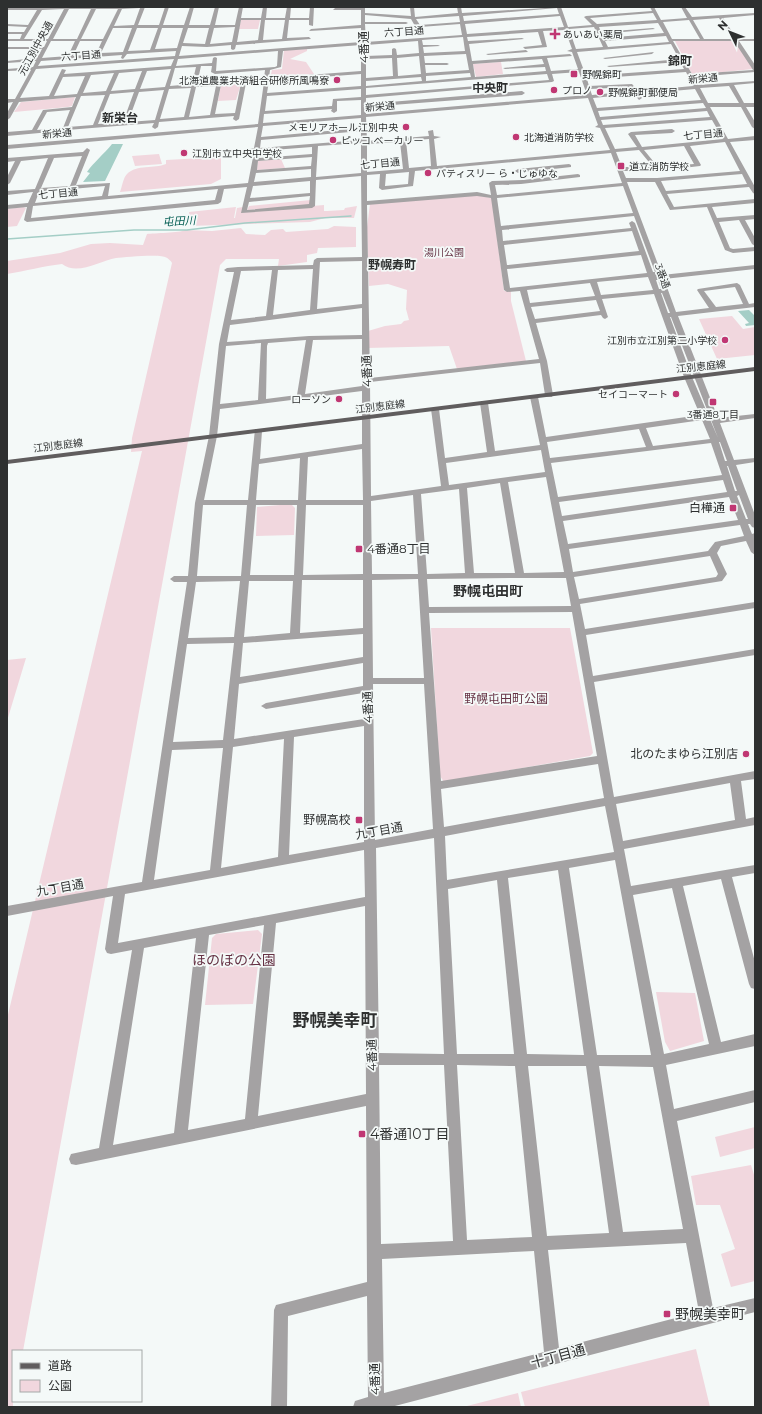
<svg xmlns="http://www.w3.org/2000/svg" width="762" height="1414" font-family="Montserrat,'Noto Sans JP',sans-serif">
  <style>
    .green { fill: #f1d7de }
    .water { fill: #a4cec6 }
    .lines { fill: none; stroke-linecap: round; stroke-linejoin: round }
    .stream { stroke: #a4cec6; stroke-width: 1.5 }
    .minor { fill: #a4a2a3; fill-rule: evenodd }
    .major { fill: #605d5e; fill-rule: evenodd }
    .poi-dot { fill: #c03773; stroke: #f4f9f8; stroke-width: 1.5 }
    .labels { text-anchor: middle; stroke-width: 3.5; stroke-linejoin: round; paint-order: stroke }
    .far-street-label { font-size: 10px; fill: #2e3030; stroke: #f4f9f8 }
    .far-poi-label { font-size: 10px; fill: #2e3030; stroke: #f4f9f8; text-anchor: start }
    .far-park-label { font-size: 10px; fill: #653244; stroke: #f4f9f8 }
    .far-water-label { font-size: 11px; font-style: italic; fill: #005c51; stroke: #f4f9f8 }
    .street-label { font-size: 12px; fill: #2e3030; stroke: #f4f9f8 }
    .far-quarter-label { font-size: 12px; font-weight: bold; fill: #2e3030; stroke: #f4f9f8 }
    .poi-label { font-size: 12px; fill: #2e3030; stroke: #f4f9f8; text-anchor: end }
    .park-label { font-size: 12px; fill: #653244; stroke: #f4f9f8 }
    .quarter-label { font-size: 14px; font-weight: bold; fill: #2e3030; stroke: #f4f9f8 }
    .near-park-label { font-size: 14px; fill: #653244; stroke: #f4f9f8 }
    .near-poi-label { font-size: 14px; fill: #2e3030; stroke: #f4f9f8; text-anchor: start }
    .near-street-label { font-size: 14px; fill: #2e3030; stroke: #f4f9f8 }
    .near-quarter-label { font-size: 17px; font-weight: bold; fill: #2e3030; stroke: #f4f9f8 }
  </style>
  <rect width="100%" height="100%" fill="#f4f9f8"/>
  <path class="green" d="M241,20H260L258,29H239Z
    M732,40L735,41L753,69L695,75L692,74L675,41Z
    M307,49V51L290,59L306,62L314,74L270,78L272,70L282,69L284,50Z
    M499,62H501L503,74L476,77L473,64Z
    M240,83L241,84L236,100L218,101L221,85Z
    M75,97L72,106L68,107L14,112L21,102Z
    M159,154L162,164L135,166L132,156Z
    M221,157V179L211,184L120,192C122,187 123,178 127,174C137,164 154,169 166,164V160Z
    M281,159L285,168L257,170L258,161Z
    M475,195L492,198L504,291H511V301L526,361L457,369L449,346L367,348L368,331L385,326L401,324L404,321L409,320L406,309L407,290L388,284L369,286L367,227L370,204Z
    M311,200L310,205L247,210L249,206Z
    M324,205V211H327L344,210L345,208L357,206L354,218H325L310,222L190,226L189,212L236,207L234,218H235L237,208L243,207V212Z
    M23,207L26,208L17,226L7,227V209Z
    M334,226L356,227V247L318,248L317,253L307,255V262L278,266L279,259H226L220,265L23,1351H13V1407H7V1019L142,451L131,452L132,438L172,263C171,261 168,258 165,257C158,254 124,257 116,258C100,261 77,276 62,264C43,266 26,271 7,274V261L60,253L91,244L110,243L143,245L147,234C154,233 180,233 185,230L212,231L241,228L246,234L265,235L271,230L283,229L286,232L328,229Z
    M732,316L743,329L755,327V355L717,359L699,319Z
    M291,504L295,508L294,535L256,536L257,507Z
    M431,628H570L593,753L590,756L444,782L440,776Z
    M26,658L7,721V660Z
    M258,930L262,934L253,1004L205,1005L212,938L216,934Z
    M656,992L695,993L704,1041L670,1051L665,1042Z
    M755,1127V1148L720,1157L715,1137Z
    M751,1165L755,1178V1281L731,1287L721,1254L735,1249L720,1205H696L691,1176Z
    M696,1349L710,1407H525L521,1392Z
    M518,1393L521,1407H463Z"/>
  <path class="water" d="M112,144H123L105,181L83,182L90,173L87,172C94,162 104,154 112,144Z
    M749,310L755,316V325L746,326L745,324L749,323L738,311Z"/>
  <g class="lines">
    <path class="stream" d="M7,239L134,230H187L245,223L351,216"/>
    <path class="minor" d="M145,7L138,25H159L165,7H169L163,25H184L190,7H194L189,25H210L215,7H219L215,25H235L239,7H243L241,18H261L263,7H267L266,18H285L287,7H291L290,18H309L310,7H314L313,26L309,25V20H289L287,38L309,37L311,39L236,45L235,49L233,50L231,49V45L207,47L182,46L179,56L361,42V28L309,31L311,29L361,25V10H333L335,8L365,7V13L411,16L410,7H414L415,17L458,13L457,7H461L462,13L561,7L568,27L592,25L584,17L586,16L652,11L650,7H654L661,20L687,18L681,7H685L692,17L755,13V15L723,18L737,39H755V41H739L755,65V72L694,77L698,85L755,81V83L734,85L744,103H755V107H746L755,122V129L752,127L741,107H710L728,139L755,136V140L730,142L755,187V194L753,193L749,187L667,194L674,207L755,199V203L712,207L717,218L755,215V219L745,220L755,238V246L752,244L739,220L719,222L730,248L733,249L755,247V251L733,253L725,250L707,207L670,210L655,182H627L662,275L755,265V269L664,279L676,312L709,308L697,290L698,289L737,283L740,285L749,304L755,303V307L678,316L718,418L755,414V418L720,423L734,460L755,458V462L736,465L755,515V528L752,527L750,524H748L752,534L755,533V555L751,552L746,541L721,546L717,553L727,574L722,581L580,604L585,629L755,602V608L586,635L593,676L755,649V655L594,682L614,797L755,771V779L741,781L746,819L755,817V825L624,849L631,886L755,865V873L732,877L755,962V989L751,988L749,984L721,879L683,886L721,1042L755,1034V1046L666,1065L674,1109L755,1090V1102L677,1121L713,1308L755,1298V1312L391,1407H353L355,1401L368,1397L367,1296L288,1316L287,1407H271L274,1310L276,1305L367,1282L366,1106L76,1165L71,1164L69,1159L71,1154L99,1148L132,950L111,954L107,953L105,949L113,896L7,916V906L142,882L187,582H174L170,579L174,576H188L195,503L209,436L219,344L234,272H227L224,270L227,268L238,267L313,265L314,260L317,258L362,257L361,176L316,180L315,206L312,208L241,213L247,187L224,189L221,202L218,204L27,222L24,220L27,207L7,209V205L28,203L33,192L7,195V191L35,189L48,158L21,161L10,183L7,185V177L15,161L7,162V158L83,152L87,148L90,150L76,185L110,183L108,196L248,183L254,152L243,153L240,151L254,148L258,127L7,149V145L258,124L264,82L246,83L239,119L236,121L233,119L234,116L159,122L158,127L155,129L152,127L154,123L67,130L63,135L60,133L61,131L7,136V132L32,130L43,110L72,107L76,97L19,102L10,118L7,120V113L13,102L7,103V99H15L31,70L7,71V69L33,67L36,61L7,63V61L37,58L42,49H7V47H44L47,41H7V39H20L22,34H7V32H24L27,27L7,26V24L28,25L37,10H7V8ZM140,8L134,25L114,26L122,9ZM557,8L559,14L464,21L463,16ZM64,9L48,39H24L42,10ZM69,9H91L77,39H53ZM96,9H118L103,39H81ZM653,13L657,20L597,24L590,18ZM365,15L411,19L415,26L420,27L460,24L462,35L366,42L365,24H406L408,23L406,22H365ZM459,16L460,22L420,25L416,19ZM560,16L564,27L467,34L465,24ZM719,18L732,39H704L693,20ZM241,20H261L258,40L237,42ZM265,20H285L282,39L263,40ZM689,20L700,39H672L663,22ZM658,23L664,33L604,38L602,34L655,29L653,28L601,32L599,27ZM235,27L232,42L210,44L214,28ZM594,27L603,47L576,49L569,29ZM113,28H132L123,52L101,53ZM137,28H158L150,50L128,51ZM162,28H183L177,48L155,49ZM188,28H209L205,44L183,43ZM565,30L572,49L567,51L572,52L578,69L551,71L547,58L572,56L570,54L472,61L469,44L524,39L522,38L468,41L467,37L538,32L542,45L523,47L525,49L547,47L543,31ZM666,36L669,42L608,47L605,41ZM463,37L465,51L424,53L423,47L440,46L438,45H423L422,40ZM51,41H75L68,56L42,58ZM80,41H102L96,54L73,56ZM418,41L419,53L397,55L396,49L394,48L392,49V55L366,56V45ZM673,41H734L753,70L692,74ZM671,44L679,59L607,66L609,67L680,62L684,69L586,76L577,52ZM361,45V71L269,78L270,70L281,67L283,51ZM176,51L175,56L38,66L41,61L122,55L121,58L123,59L127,54ZM278,51L277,66L275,67L216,71L217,58L215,57L213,58L212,63L176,66L178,59ZM466,54L469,70L426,73L425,65H447L449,64L447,63H425L424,56ZM419,56L421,74L398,76L397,58ZM392,58L393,76L366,78V59ZM174,59L171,66L64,74L66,70L62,69L49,96L20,98L36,69ZM542,59L544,64L503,68L505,69L545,67L546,71L475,77L473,64ZM201,66H212L211,72L215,74L265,70L264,79L247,80V76L245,75L243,76L242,80L222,82V78L220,77L218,78L217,82L197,84ZM196,67L192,84L170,86L175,68ZM171,69L165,87L140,89L147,71ZM142,71L135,89L111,91L119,73ZM579,72L587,95L366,114V107L522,95L525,93L522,91L366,104V98L552,82L554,81L552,74ZM686,72L693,86L638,91L632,84L589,86L587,79ZM114,73L106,91L83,93L91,75ZM470,73L471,77L426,81V76ZM361,74V86L267,93L269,81ZM547,74L549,80L366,95V88ZM85,76L77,94L54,96L63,77ZM421,77L422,81L366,86V81ZM241,83L235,113L215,114L221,85ZM216,86L210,115L189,117L196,87ZM729,86L739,103H708L700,88ZM630,87L633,91L592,95L590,89ZM191,88L184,117L160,119L169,89ZM361,89V97L333,99L332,106L265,111L267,96ZM695,89L701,100L597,108L593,98L634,94L639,100L642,98L639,94ZM164,90L155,120L128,122L139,92ZM134,92L123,122L98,124L110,94ZM105,95L93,125L68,127L81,96ZM588,98L598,125L595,127L600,128L610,150L437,166L434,139L441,137L434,136L433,130L428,131L429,136L367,141L366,117ZM361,100V115L263,123L264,114L332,109L331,111L334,113L337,111V101ZM703,103L706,108L600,117L598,111ZM70,110L63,128L37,130L47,112ZM707,111L710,117L603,125L601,120ZM361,118V128L261,137L263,126ZM712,120L723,139L642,147L635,135L672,133L675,131L672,129L631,132L628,134L637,147L615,149L605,128ZM361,131V140L260,148L261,140ZM429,139L431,166L409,168L406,141ZM400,142L403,169L367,172V144ZM725,142L740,171L657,178H626L623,171H657L700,166L701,165L690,146ZM361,143V173L316,177L318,146ZM684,146L694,164L658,167L644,150ZM312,147V154L259,158L260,151ZM639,150L653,167H622L616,152ZM611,153L622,183L497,195L495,185L521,184L580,177V175L578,174L523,180L492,181L489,183L491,195L477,192L367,201V175L380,174L379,188L382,190L413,186L415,171ZM82,156L70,186L41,188L54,158ZM312,157L311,166L257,170L258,161ZM311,169V177L254,182L256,173ZM409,172L408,184L385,186L386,174ZM742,174L747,184L666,191L661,181ZM310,181V193L250,198L253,186ZM105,186L102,196L35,203L39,192ZM623,186L633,213L501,226L497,198ZM218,189L215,200L31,218L33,206ZM310,196L309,204L247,210L249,202ZM477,196L491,198L504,290L507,292L520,291L539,359L370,378L367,205ZM634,216L655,272H653L635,223L632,221L629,223L631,228L503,241L502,230ZM632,231L639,251L507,265L504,245ZM641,255L647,273L510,288L507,269ZM362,261V304L317,309L320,262ZM313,269L310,310L273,315L278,270ZM272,270L266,316L231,320L241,271ZM648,277L653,290L601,295L597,282ZM656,280H658L661,289H659ZM590,283L595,296L530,303L527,290ZM735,287L743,304L716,307L704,291ZM661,293H662L670,313H668ZM654,294L684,377L700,415L546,437L538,397L534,395L530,397L540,445L495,451L488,403L484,401L480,403L487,452L445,458L439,409L435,407L431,409L441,486L371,496L370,382L540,363L545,395L546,397H552L553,395L547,361L536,323L601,315L603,318L605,319L608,317L602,299ZM596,300L600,311L535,319L531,307ZM362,308V335L309,336L227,342L230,325ZM670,317H671L718,438L692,377ZM362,339V386L305,394L313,340ZM306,340L297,395L266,399L267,346L268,343ZM261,343L258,400L220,404L226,346ZM362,391V444L260,459L262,431L261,429H255L248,500H204L217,436L220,409ZM702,420L710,439L653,446L646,428ZM639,429L646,447L550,458L547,442ZM719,442H720L727,461H725ZM711,443L722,475L558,497L551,463ZM362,449L363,500H306L308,457ZM541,450L545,472L449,485L446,463ZM300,458L298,500H256L259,464ZM727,466H728L737,491H735ZM546,477L564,572L524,573L508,482ZM723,480L727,492L562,516L559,502ZM500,483L515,573H474L467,488ZM459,489L465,573L427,574L421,494ZM413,495L418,574H372L371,501ZM739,495L748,519H746L737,496ZM729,497L738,520L568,544L563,521ZM203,505H247L241,576H197ZM256,505H297L294,575H250ZM306,505H363V574L303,575ZM740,525L744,536L715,542L708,551L573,572L569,549ZM710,556L718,574L716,577L579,599L574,577ZM518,578H566L571,606L429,607L427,579ZM418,579L424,678H373L372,580ZM302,580H363V628L300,633ZM240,581L234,637L188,638L196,582ZM249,581H293L290,633L244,637ZM572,612L597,756L441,781L429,613ZM363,634V657L240,677L243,643ZM234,643L223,740L173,742L187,644ZM363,663V686L266,703L261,706L266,709L363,693L364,719L234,739L239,684ZM373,684H424L433,829L375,840ZM364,726V842L289,855L294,737ZM284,739L278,857L221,868L233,747ZM223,748L210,870L154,880L172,750ZM598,764L604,798L444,827L441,789ZM730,783L735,820L623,841L616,804ZM605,806L614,852L447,880L445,836ZM434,838L444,1054L379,1053L376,848ZM364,850L365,897L118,943L125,894ZM615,860L651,1055H597L569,868ZM558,870L584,1055L527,1054L508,878ZM497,880L514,1054H457L448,889ZM672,888L709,1044L664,1054L633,895ZM365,906L366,1094L258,1116L276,923ZM264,925L245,1119L188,1130L209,935ZM196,938L174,1133L113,1145L144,948ZM379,1065H444L453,1241L381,1244ZM457,1065L515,1066L532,1237L467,1240ZM528,1066H586L609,1233L547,1236ZM599,1066L653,1067L683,1229L623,1232ZM686,1243L699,1312L559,1348L548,1250ZM534,1251L544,1352L384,1393L382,1259Z
      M526,50L528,52L488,55L486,54Z
      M654,52L652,54L605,59L603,58Z
      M569,164L571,165V167L518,173L515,171L518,169Z"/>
    <path class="major" d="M755,367V371L7,464V460Z"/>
  </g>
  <g class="poi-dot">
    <path d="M553 28h4v4h4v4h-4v4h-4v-4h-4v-4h4z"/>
    <rect x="570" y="70" width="8" height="8" rx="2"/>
    <circle cx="337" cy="80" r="4"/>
    <circle cx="554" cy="90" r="4"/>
    <circle cx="600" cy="92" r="4"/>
    <circle cx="406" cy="127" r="4"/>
    <circle cx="516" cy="137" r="4"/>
    <circle cx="333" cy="140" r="4"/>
    <circle cx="184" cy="153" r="4"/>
    <rect x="617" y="162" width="8" height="8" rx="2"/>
    <circle cx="428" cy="173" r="4"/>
    <circle cx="725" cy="340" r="4"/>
    <circle cx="676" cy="394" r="4"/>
    <circle cx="339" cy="399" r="4"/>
    <rect x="709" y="398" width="8" height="8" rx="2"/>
    <rect x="729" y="504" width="8" height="8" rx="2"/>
    <rect x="355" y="545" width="8" height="8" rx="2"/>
    <circle cx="746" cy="754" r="4"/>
    <rect x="355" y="816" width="8" height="8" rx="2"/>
    <rect x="358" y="1130" width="8" height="8" rx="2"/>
    <rect x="663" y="1310" width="8" height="8" rx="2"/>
  </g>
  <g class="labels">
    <g class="far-street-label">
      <text transform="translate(404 31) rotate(-4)" y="4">六丁目通</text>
      <text transform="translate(35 48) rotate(-61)" y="4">元江別中央通</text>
      <text transform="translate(81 55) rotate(-4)" y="4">六丁目通</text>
      <text transform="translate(703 78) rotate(-5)" y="4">新栄通</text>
      <text transform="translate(380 106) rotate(-5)" y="4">新栄通</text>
      <text transform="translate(57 133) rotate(-5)" y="4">新栄通</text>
      <text transform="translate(703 134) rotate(-5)" y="4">七丁目通</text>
      <text transform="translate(380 163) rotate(-5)" y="4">七丁目通</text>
      <text transform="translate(58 193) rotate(-5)" y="4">七丁目通</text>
      <text transform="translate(663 276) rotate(70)" y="4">3番通</text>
      <text transform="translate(701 366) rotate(-6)" y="4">江別恵庭線</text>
      <text transform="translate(380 406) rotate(-7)" y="4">江別恵庭線</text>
      <text transform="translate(58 445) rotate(-7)" y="4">江別恵庭線</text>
    </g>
    <g class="far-poi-label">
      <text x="563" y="38">あいあい薬局</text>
      <text x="582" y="78">野幌錦町</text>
      <text x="329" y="84" text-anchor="end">北海道農業共済組合研修所風鳴寮</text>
      <text x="562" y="94">プロノ</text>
      <text x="608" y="96">野幌錦町郵便局</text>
      <text x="398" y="131" text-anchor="end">メモリアホール江別中央</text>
      <text x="524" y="141">北海道消防学校</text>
      <text x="341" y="144">ピッコ ベーカリー</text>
      <text x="192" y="157">江別市立中央中学校</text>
      <text x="629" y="170">道立消防学校</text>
      <text x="436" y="177">パティスリー ら・じゅゆな</text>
      <text x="717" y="344" text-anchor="end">江別市立江別第二小学校</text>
      <text x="668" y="398" text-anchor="end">セイコーマート</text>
      <text x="331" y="403" text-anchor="end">ローソン</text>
      <text x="713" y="418" text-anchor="middle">3番通8丁目</text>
    </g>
    <g class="far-park-label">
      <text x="444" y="256">湯川公園</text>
    </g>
    <g class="far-water-label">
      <text transform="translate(179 221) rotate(-3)" y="4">屯田川</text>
    </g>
    <g class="street-label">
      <text transform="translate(364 47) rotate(-90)" y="4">4番通</text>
      <text transform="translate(367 371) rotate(-91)" y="4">4番通</text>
      <text transform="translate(368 707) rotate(-91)" y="4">4番通</text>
      <text transform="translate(379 831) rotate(-10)" y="4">九丁目通</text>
      <text transform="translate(60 888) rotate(-10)" y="4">九丁目通</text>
      <text transform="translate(372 1055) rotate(-91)" y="4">4番通</text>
      <text transform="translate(375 1379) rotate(-90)" y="4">4番通</text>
    </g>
    <g class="far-quarter-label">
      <text x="680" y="65">錦町</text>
      <text x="490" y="92">中央町</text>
      <text x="120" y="122">新栄台</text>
      <text x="392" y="269">野幌寿町</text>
    </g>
    <g class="poi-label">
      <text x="725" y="512">白樺通</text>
      <text x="367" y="553" text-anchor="start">4番通8丁目</text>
      <text x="738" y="758">北のたまゆら江別店</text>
      <text x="351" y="824">野幌高校</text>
    </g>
    <g class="park-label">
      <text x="506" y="703">野幌屯田町公園</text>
    </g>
    <g class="quarter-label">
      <text x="488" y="596">野幌屯田町</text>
    </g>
    <g class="near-park-label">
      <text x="234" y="965">ほのぼの公園</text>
    </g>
    <g class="near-poi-label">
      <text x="370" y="1139">4番通10丁目</text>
      <text x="675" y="1319">野幌美幸町</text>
    </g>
    <g class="near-street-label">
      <text transform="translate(558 1356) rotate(-15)" y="5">十丁目通</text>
    </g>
    <g class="near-quarter-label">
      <text x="335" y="1026">野幌美幸町</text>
    </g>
  </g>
  <rect width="762" height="1414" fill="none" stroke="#2e3030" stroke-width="16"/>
  <rect x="12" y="1350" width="130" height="52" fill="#f4f9f8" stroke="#a5a9a8"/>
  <rect x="20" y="1363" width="20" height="6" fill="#605d5e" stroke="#a5a9a8"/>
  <text x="48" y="1370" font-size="12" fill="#2e3030">道路</text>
  <rect x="20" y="1380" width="20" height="12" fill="#f1d7de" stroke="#a5a9a8"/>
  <text x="48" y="1390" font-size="12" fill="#2e3030">公園</text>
  <g transform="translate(730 32) rotate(313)" stroke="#f4f9f8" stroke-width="3" paint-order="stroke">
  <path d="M0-3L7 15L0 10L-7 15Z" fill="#2e3030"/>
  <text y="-6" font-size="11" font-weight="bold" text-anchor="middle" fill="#2e3030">N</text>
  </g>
</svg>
